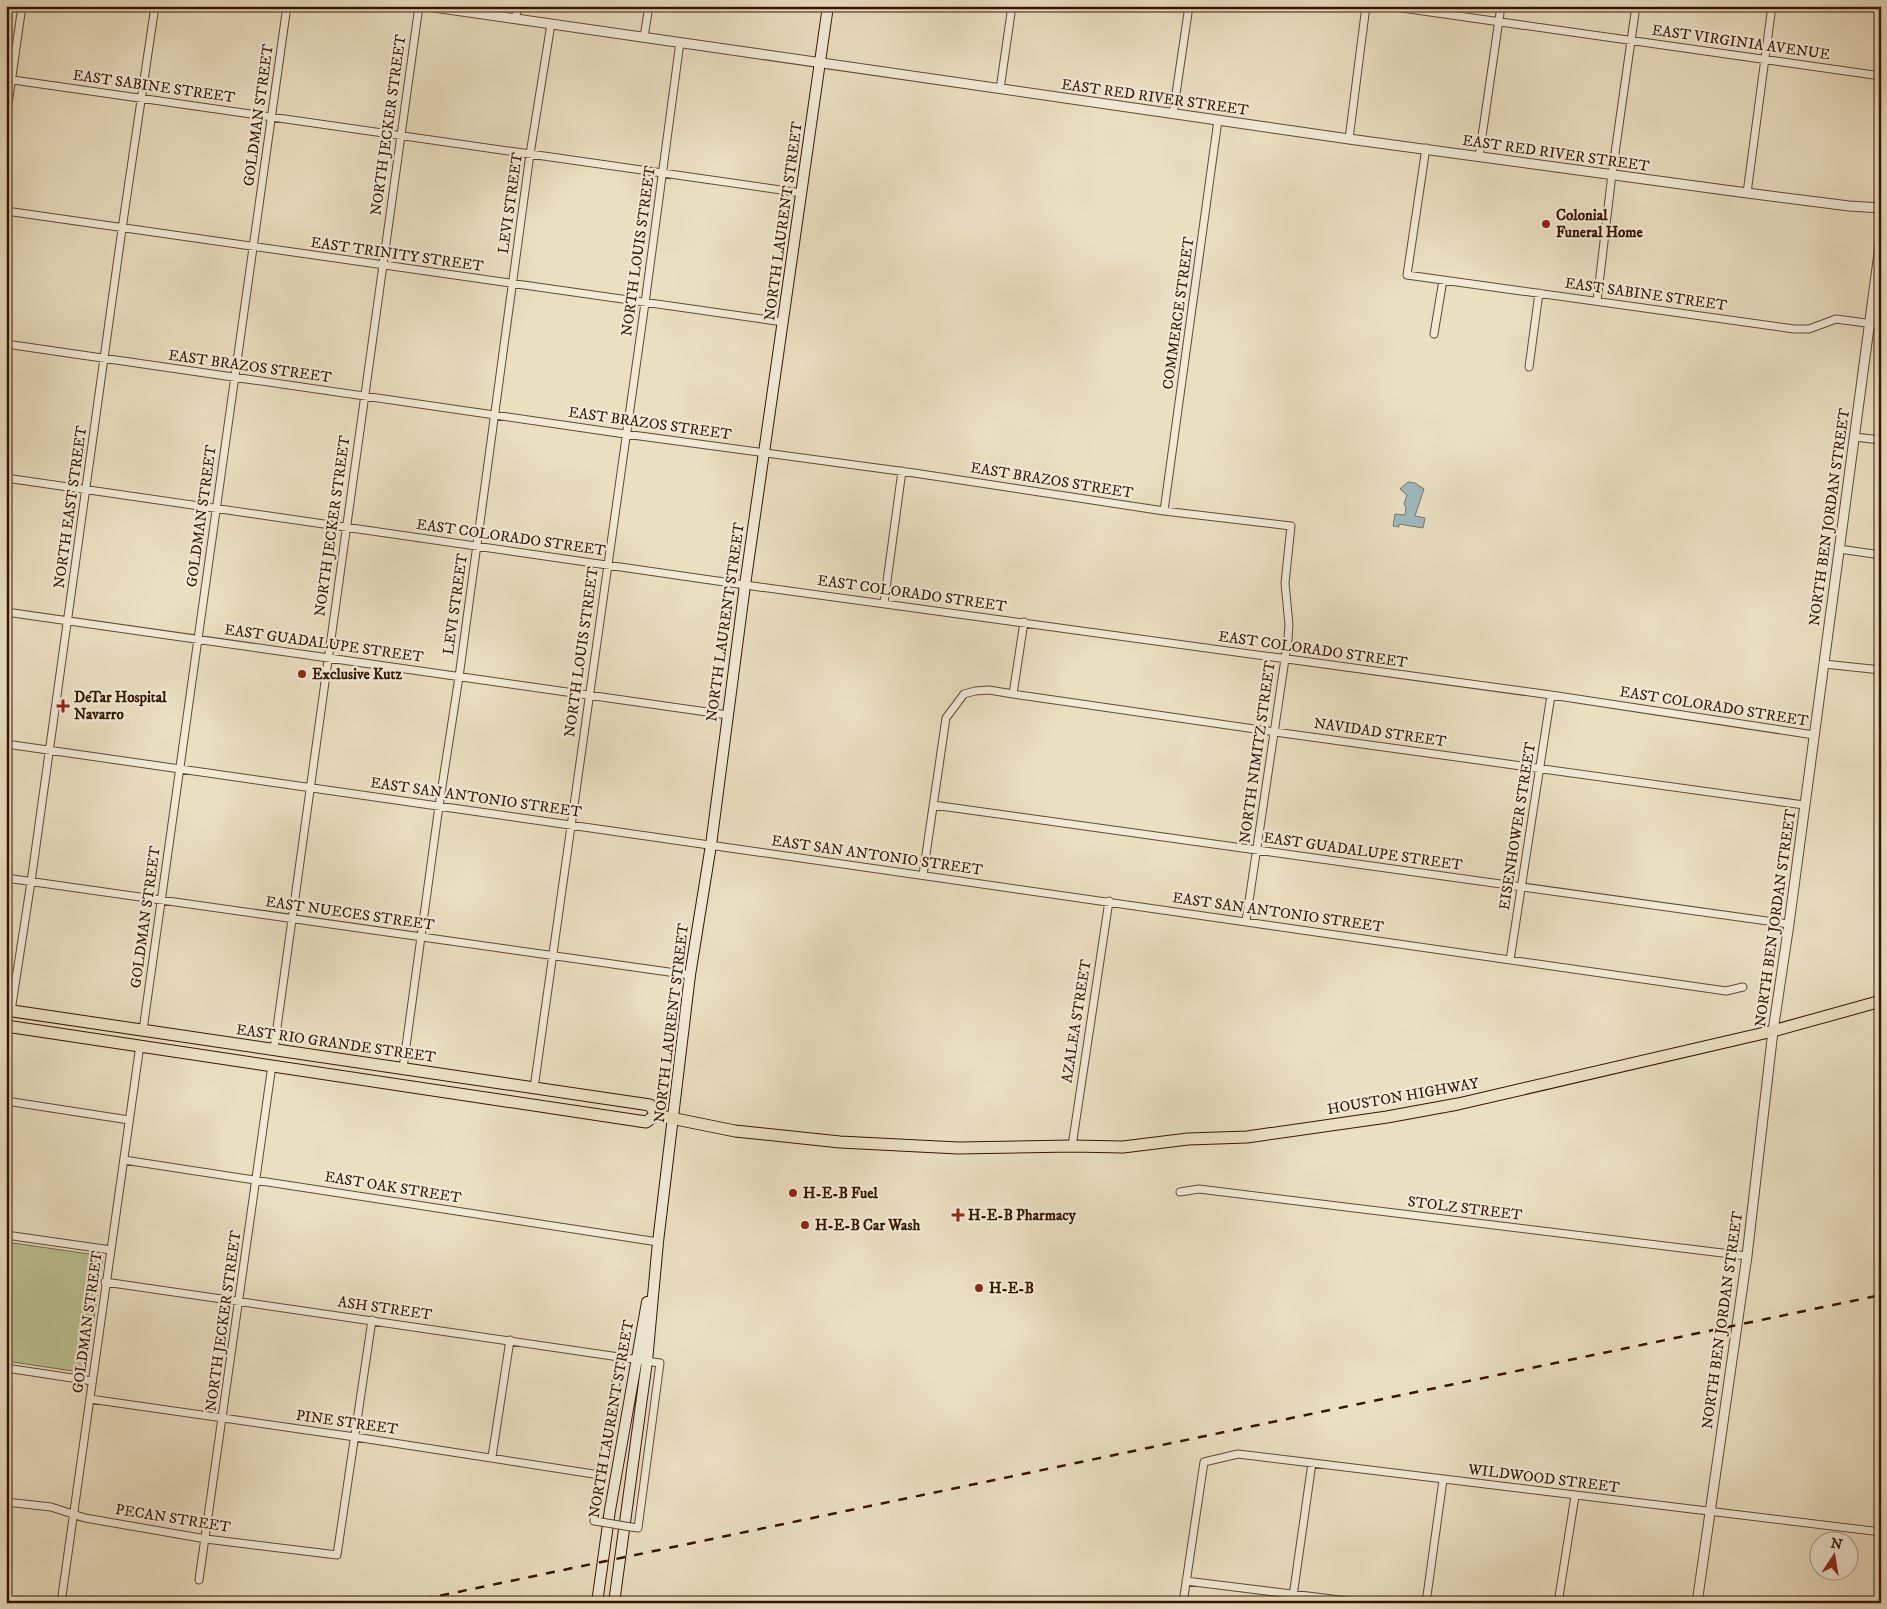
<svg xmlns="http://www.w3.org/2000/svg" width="1887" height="1609" font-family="'IM FELL DW Pica',serif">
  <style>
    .green { fill: #bac191; stroke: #776a4a }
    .water { fill: #9eb9bf; stroke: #747774 }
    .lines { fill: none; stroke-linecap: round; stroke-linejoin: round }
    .minor-casing { stroke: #624732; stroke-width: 9 }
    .tertiary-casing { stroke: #624732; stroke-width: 11 }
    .secondary-casing { stroke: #341403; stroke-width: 12 }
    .primary-casing { stroke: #341403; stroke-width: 13 }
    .minor { stroke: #f1ead7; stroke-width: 7 }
    .tertiary { stroke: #f1ead7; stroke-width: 9 }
    .secondary { stroke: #f1ead7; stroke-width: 10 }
    .primary { stroke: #eadfc1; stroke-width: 11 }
    .rail { stroke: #341403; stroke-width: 2.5; stroke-dasharray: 9 9; stroke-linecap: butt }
    .minor-bridge-casing { stroke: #624732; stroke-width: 9; stroke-linecap: butt }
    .minor-bridge { stroke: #f1ead7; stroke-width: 7 }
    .poi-dot { fill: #8f2418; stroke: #f1ead7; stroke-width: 2 }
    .labels { text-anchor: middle; stroke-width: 4.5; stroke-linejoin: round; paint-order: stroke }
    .street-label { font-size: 15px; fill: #341403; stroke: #f1ead7 }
    .poi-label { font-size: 15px; font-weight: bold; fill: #341403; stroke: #f1ead7; text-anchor: start }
  </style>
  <rect width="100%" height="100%" fill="#eadfc1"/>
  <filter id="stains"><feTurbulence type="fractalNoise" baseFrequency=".004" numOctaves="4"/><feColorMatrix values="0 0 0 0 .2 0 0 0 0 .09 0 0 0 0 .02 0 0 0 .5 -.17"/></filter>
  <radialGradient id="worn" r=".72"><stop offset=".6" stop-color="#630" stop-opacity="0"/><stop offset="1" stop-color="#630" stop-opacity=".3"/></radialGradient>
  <path class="green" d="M6,1242L103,1256L86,1373L6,1361Z"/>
  <path class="water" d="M1408,482L1415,483L1424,489L1415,516L1425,518L1423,528L1399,524V527L1393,526L1395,514L1405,515L1406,507L1404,504L1407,495L1400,489Z"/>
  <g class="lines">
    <defs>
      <path id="minor" d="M1388,6L1881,76
        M516,19L517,6
        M644,37L649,6
        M6,79L802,193
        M1000,89L1012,6
        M1173,114L1189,6
        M6,118L22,6
        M1349,139L1366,6
        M1426,148L1407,275L1794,329H1809L1836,319L1881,325
        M1479,157L1501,6
        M1747,193L1772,6
        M6,211L783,322
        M1597,301L1612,174L1636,6
        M1434,334L1443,280
        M6,344L625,434L914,473L1164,511L1291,526L1285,583L1289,625L1288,639L1246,921
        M1529,367L1539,293
        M1854,437L1881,440
        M6,478L745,585L1551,695L1814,735
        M1164,511L1218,120
        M1839,549L1881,555
        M884,603L902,471
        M6,612L728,715
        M1824,664L1881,670
        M1013,694L1024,622
        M6,744L1726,991L1743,987
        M933,805L1789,924
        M923,875L946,718L964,694L975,691L989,690L1013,694L1275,732L1804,805
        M6,878L690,975
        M1510,960L1551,695
        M11,1011L31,882L122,229L155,6
        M143,1030L287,6
        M6,1042L8,1026
        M274,1049L419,6
        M403,1068L439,806L459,677L530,154L551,24
        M534,1088L645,303L680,42
        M6,1101L129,1120
        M1072,1146L1109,901
        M124,1160L658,1242
        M1180,1192L1199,1189L1747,1256
        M6,1235L111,1250
        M105,1282L660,1363L638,1528L631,1527
        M6,1368L92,1381
        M90,1399L355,1437L600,1475
        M492,1457L510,1340
        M6,1502L51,1507L85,1518L206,1539L337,1555L372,1320
        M601,1522L594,1521L620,1357
        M199,1580L272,1065
        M1186,1581L1364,1603
        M61,1603L140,1045
        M1183,1603L1204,1462L1238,1454L1881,1532
        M1292,1603L1312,1463
        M1426,1603L1443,1480
        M1558,1603L1575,1496"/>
      <path id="tertiary" d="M427,6L1349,139L1747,193L1849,206L1881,208
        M1697,1603L1747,1256L1773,1031L1789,924L1881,238"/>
      <path id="secondary" d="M597,1603L610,1510L647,1302
        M614,1603L647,1361L658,1242L690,975L711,845L745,585L828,6"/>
      <path id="primary" d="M6,1010L650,1105L656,1115
        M6,1026L646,1122L656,1115L735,1131L840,1142L958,1148L1072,1146L1123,1147L1188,1139L1247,1137L1387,1117L1458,1104L1773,1031L1881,1001"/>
    </defs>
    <use href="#minor" class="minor-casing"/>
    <use href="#tertiary" class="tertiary-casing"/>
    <use href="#secondary" class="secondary-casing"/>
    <use href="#primary" class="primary-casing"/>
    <use href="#minor" class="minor"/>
    <use href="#tertiary" class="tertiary"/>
    <use href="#secondary" class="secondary"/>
    <use href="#primary" class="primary"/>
    <path class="rail" d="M405,1603L1881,1295"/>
    <defs>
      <path id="minor-bridge" d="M601,1522L631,1527"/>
    </defs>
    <use href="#minor-bridge" class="minor-bridge-casing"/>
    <use href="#minor-bridge" class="minor-bridge"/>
  </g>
  <g class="poi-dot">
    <circle cx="1546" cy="224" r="5"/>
    <circle cx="302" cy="674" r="5"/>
    <path d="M60.5 698.5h5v5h5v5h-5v5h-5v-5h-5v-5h5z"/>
    <circle cx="793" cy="1193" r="5"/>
    <path d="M955.5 1207.5h5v5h5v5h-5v5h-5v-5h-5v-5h5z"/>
    <circle cx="805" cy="1225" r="5"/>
    <circle cx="979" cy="1288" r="5"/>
  </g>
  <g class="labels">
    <g class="street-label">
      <text transform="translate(1741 42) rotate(8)" y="5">EAST VIRGINIA AVENUE</text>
      <text transform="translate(154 86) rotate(8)" y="5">EAST SABINE STREET</text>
      <text transform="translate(1155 97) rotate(8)" y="5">EAST RED RIVER STREET</text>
      <text transform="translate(258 115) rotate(-82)" y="5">GOLDMAN STREET</text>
      <text transform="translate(388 125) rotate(-82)" y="5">NORTH JECKER STREET</text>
      <text transform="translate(1556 153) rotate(8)" y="5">EAST RED RIVER STREET</text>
      <text transform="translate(510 203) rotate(-82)" y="5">LEVI STREET</text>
      <text transform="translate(783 221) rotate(-82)" y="5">NORTH LAURENT STREET</text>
      <text transform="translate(638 251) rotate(-82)" y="5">NORTH LOUIS STREET</text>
      <text transform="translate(397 254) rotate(8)" y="5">EAST TRINITY STREET</text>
      <text transform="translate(1646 294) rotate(8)" y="5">EAST SABINE STREET</text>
      <text transform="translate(1178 313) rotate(-82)" y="5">COMMERCE STREET</text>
      <text transform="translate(250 366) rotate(8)" y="5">EAST BRAZOS STREET</text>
      <text transform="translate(650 423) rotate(8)" y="5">EAST BRAZOS STREET</text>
      <text transform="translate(1052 480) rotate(9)" y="5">EAST BRAZOS STREET</text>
      <text transform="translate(70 507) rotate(-82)" y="5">NORTH EAST STREET</text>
      <text transform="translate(201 516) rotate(-82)" y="5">GOLDMAN STREET</text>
      <text transform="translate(1829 517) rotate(-82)" y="5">NORTH BEN JORDAN STREET</text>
      <text transform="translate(332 526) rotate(-82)" y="5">NORTH JECKER STREET</text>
      <text transform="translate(511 537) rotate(8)" y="5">EAST COLORADO STREET</text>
      <text transform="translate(912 593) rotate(8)" y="5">EAST COLORADO STREET</text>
      <text transform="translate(455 604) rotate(-82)" y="5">LEVI STREET</text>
      <text transform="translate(725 622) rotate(-82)" y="5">NORTH LAURENT STREET</text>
      <text transform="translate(324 643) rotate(8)" y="5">EAST GUADALUPE STREET</text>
      <text transform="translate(1313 649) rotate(8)" y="5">EAST COLORADO STREET</text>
      <text transform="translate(581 652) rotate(-82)" y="5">NORTH LOUIS STREET</text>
      <text transform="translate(1714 706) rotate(9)" y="5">EAST COLORADO STREET</text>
      <text transform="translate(1380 732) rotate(8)" y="5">NAVIDAD STREET</text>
      <text transform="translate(1257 752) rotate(-82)" y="5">NORTH NIMITZ STREET</text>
      <text transform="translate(476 797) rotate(8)" y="5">EAST SAN ANTONIO STREET</text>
      <text transform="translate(1517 826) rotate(-81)" y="5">EISENHOWER STREET</text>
      <text transform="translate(1363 851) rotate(8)" y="5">EAST GUADALUPE STREET</text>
      <text transform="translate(877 855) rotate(8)" y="5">EAST SAN ANTONIO STREET</text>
      <text transform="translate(1278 912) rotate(8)" y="5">EAST SAN ANTONIO STREET</text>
      <text transform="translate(350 913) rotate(8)" y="5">EAST NUECES STREET</text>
      <text transform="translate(145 917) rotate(-82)" y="5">GOLDMAN STREET</text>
      <text transform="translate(1775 918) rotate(-82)" y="5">NORTH BEN JORDAN STREET</text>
      <text transform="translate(1076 1021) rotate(-81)" y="5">AZALEA STREET</text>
      <text transform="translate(671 1023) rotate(-83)" y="5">NORTH LAURENT STREET</text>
      <text transform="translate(336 1043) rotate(8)" y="5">EAST RIO GRANDE STREET</text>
      <text transform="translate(1403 1096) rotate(-10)" y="5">HOUSTON HIGHWAY</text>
      <text transform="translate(393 1187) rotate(9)" y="5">EAST OAK STREET</text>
      <text transform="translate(1465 1208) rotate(7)" y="5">STOLZ STREET</text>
      <text transform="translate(385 1308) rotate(8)" y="5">ASH STREET</text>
      <text transform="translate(1722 1320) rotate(-82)" y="5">NORTH BEN JORDAN STREET</text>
      <text transform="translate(223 1321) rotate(-82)" y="5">NORTH JECKER STREET</text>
      <text transform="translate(87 1322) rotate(-82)" y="5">GOLDMAN STREET</text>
      <text transform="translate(611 1419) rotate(-80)" y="5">NORTH LAURENT STREET</text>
      <text transform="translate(347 1422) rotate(8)" y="5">PINE STREET</text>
      <text transform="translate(1544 1478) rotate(7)" y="5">WILDWOOD STREET</text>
      <text transform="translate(173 1518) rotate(9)" y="5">PECAN STREET</text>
    </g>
    <g class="poi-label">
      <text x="1556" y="220">Colonial<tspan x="1556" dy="17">Funeral Home</tspan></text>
      <text x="312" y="679">Exclusive Kutz</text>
      <text x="74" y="702">DeTar Hospital<tspan x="74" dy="17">Navarro</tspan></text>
      <text x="803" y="1198">H-E-B Fuel</text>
      <text x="968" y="1220">H-E-B Pharmacy</text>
      <text x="815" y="1230">H-E-B Car Wash</text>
      <text x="989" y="1293">H-E-B</text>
    </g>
  </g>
  <rect width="1887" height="1609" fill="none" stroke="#eadfc1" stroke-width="25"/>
  <rect x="8" y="8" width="1872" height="1594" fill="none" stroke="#341403" stroke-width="2.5"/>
  <rect x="12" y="12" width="1862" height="1584" fill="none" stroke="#341403"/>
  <g transform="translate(1834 1556) rotate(12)"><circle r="24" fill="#f1ead7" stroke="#a59482"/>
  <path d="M0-4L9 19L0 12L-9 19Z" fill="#8f2418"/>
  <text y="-8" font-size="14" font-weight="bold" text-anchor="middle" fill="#341403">N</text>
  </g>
  <rect width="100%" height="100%" filter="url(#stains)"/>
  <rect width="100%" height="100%" fill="url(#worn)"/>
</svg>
